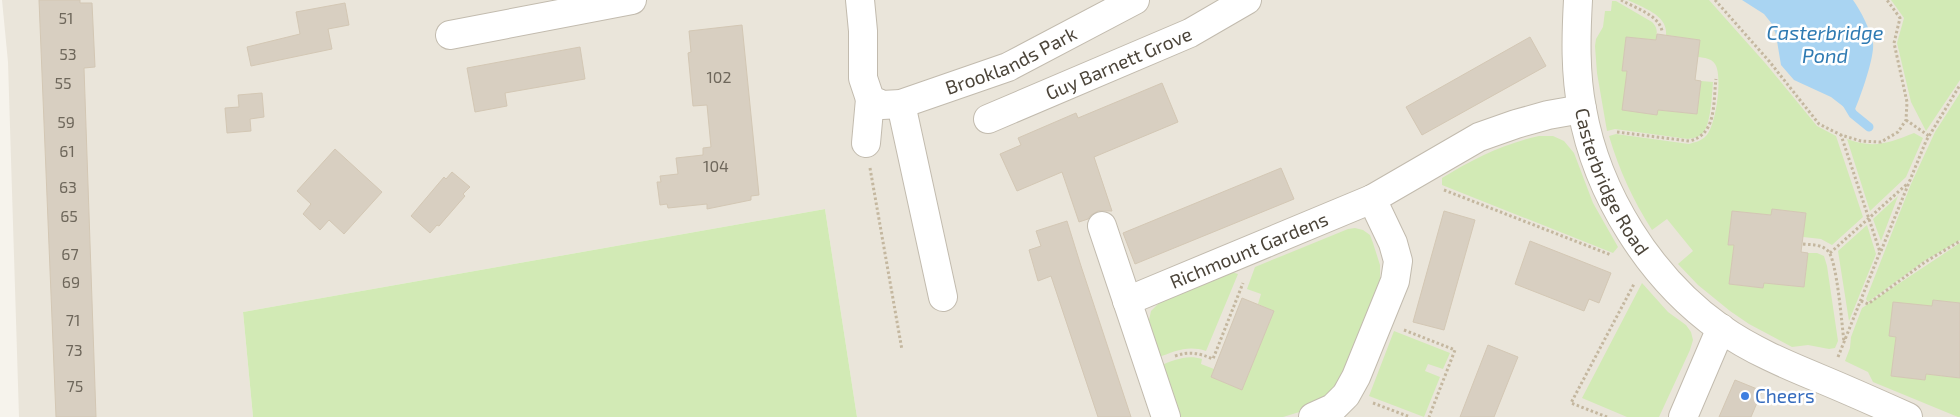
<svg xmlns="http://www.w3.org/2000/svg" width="1960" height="417" font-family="'Exo 2',sans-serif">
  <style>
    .residential { fill: #eae5da }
    .green { fill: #d2eab5 }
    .water { fill: #a9d4f2 }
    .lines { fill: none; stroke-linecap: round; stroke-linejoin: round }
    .stream { stroke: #a9d4f2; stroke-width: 9 }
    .building { fill: #d8cfc1; stroke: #d3c7b4 }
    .minor-casing { stroke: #c2bbae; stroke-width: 30 }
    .path { stroke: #c4b79f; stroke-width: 3; stroke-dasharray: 2.5 2.5; stroke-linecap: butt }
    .minor { stroke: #fff; stroke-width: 28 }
    .shop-dot { fill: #3f7fe0; stroke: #fff; stroke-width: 2 }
    .labels { text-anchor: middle; stroke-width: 5; stroke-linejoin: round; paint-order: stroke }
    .number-label { font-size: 16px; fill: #6e675b }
    .street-label { font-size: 19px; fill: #4b4439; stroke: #fff }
    .shop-label { font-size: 19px; fill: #366cbe; stroke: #fff; text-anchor: start }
    .water-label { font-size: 20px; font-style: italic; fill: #2e7ab2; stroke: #fff }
  </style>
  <rect width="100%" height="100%" fill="#f6f3ec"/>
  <path class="residential" d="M2,0H1960V417H857L825,209L243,312L253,417H19L8,62Z"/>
  <path class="green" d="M1628,0H1709L1766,64L1817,126L1836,136L1863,217L1832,245L1821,239L1803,237L1806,213L1772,209L1771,215L1732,211L1728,245H1734L1729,284L1763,288L1764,283L1804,287L1808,253H1817L1824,256L1827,266L1838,341L1835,348L1829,349L1808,345L1792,347L1749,324L1730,311L1698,285L1678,264L1693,251L1667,219L1652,230C1633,200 1619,170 1609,136L1616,134L1689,144C1696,142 1701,141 1706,136C1716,126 1723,76 1715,64C1711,58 1705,58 1698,57L1700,40L1666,35C1668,15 1643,8 1628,0Z
    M1891,0H1960V80L1926,131L1911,102L1897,43L1904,18Z
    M1612,1H1616L1652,22C1658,28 1657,32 1656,40L1626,37L1622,70L1627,71L1623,110L1657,115L1658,110L1697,114L1701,81L1713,82C1712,94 1711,124 1703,133C1699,137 1694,138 1688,139L1615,129L1607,131L1597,73L1595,46L1596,39L1603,27L1605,11H1611Z
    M1960,93V240L1924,261L1868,302L1866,299L1911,184L1935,132Z
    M1914,133L1923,138L1906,177L1870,211L1847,139C1874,149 1889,143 1914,133Z
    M1539,136H1553L1564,141L1574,153L1593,203L1618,247L1613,253L1442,185V178C1473,159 1503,144 1539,136Z
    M1898,196L1881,241L1873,219Z
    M825,209L857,417H253L243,312Z
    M1867,225L1876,254L1849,321L1838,251Z
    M1355,228L1363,230L1370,235L1373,243L1380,265V288L1350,369L1330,396L1306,410L1283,417H1179L1159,366C1174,360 1187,354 1202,359L1201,364L1214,369L1211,377L1242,390L1274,311L1258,304L1261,294L1247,289L1255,267L1348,229Z
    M1960,243V303L1933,300L1932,306L1890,336L1896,337L1891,376L1925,380L1926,374L1960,378V417H1958L1873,382L1868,372L1845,361L1850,348L1851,337L1862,308Z
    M1229,271L1238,274L1206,351C1188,345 1175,351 1157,358L1149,329V320L1151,311L1162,300Z
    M1642,283L1668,312L1686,325L1691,332L1693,340L1690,350L1659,417H1627L1582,398Z
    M1394,331L1450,353L1443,369L1428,364L1425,371L1440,377L1424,417L1369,396Z"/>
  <path class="water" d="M1742,0H1853C1861,11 1870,29 1873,43C1875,57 1859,101 1853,114L1831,97L1794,80L1781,65L1776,35L1772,24L1764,14Z"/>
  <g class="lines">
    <path class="stream" d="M1847,104L1853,114L1869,127"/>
  </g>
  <path class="building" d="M39,0H80V3H92L95,67L84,68L96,417H56Z
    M345,3L349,25L328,29L332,49L251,66L247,47L300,34L296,12Z
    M742,25L759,195L751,196V200L707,209V204L668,208L667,204L660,205L657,182H661L660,176L678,174L676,158L703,155V148L711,147L707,105L693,106L688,53L691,52L689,31Z
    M1657,34L1700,40L1695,80L1701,81L1697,114L1658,110L1657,115L1622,110L1627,71H1622L1626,37L1656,40Z
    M1530,37L1546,66L1422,135L1406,107Z
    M580,47L585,79L505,93L507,106L475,112L467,68Z
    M1162,83L1178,122L1094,157L1112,211H1098L1091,215L1088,219L1079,222L1062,172L1017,191L1000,154L1021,145L1018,138L1076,113L1078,118Z
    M262,93L264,117L250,119L251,131L227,133L225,108L239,107L238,95Z
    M335,149L382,192L344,234L329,220L320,230L303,214L311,204L297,191Z
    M1281,168L1294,199L1135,264L1123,233Z
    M452,172L470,187L463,194L465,196L439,226L437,225L430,233L411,216L444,177L446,179Z
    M1772,209L1806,213L1801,252L1808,253L1804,287L1764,283L1763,288L1729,284L1734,245H1728L1732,211L1771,215Z
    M1444,211L1475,220L1444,330L1413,322Z
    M1067,221L1081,266L1131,417H1098L1051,276L1038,281L1029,250L1041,246L1036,231Z
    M1530,241L1611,273L1599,303L1589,299L1584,311L1515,284Z
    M1242,298L1274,311L1242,390L1211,377Z
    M1933,300L1960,303V378L1926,374L1925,380L1891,376L1896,337L1889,336L1893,302L1932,306Z
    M1488,345L1518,357L1494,417H1460Z
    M1735,380L1762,391L1751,417H1719Z"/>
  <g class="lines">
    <defs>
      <g id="minor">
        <path id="s1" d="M860,0L863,31V78L870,99L882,105L901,104L1008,67L1135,0"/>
        <path id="s2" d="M1578,0C1576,36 1575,73 1582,109C1597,194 1650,278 1720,328C1751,350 1787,365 1821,379C1850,391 1879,404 1908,417"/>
        <path d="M450,35L632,0"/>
        <path d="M901,104L943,297"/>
        <path id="s3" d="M988,119L1190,33L1247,0"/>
        <path d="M866,143L870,99"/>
        <path d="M1102,226L1166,417"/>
        <path id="s4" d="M1127,301L1372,199L1479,137L1516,124L1548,115L1582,109"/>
        <path d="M1313,417L1333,408L1346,395L1356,377L1395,281L1398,261L1393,243L1372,199"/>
        <path d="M1683,417L1721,328"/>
      </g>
    </defs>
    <use href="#minor" class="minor-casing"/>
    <path class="path" d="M1621,0C1635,8 1659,15 1662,31
      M1715,0L1769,61L1819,124L1841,135L1861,141L1881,142L1898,132L1906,120L1907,102L1894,43L1900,18L1887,0
      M1906,120L1929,136
      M1617,132L1689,141C1717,135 1713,103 1716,79
      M870,168L902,350
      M1444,190L1611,255
      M1803,244C1812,245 1821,244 1828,251C1837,260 1842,326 1844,342
      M1881,251L1926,141L1960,85
      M1830,253L1907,184
      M1861,301L1868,304L1925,262L1960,241
      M1404,330L1455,350L1429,417
      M1175,356C1189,351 1199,353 1213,359L1243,283
      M1838,357L1880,252L1841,135
      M1373,403L1410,417
      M1607,417L1571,403L1634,284"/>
    <use href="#minor" class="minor"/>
  </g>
  <circle class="shop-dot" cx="1745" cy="396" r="5"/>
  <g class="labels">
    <g class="number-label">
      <text x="66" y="24">51</text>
      <text x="68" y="60">53</text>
      <text x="719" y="83">102</text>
      <text x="63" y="89">55</text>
      <text x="66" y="128">59</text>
      <text x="67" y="157">61</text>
      <text x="716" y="172">104</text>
      <text x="68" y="193">63</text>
      <text x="69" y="222">65</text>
      <text x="70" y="260">67</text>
      <text x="71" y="288">69</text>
      <text x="73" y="326">71</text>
      <text x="74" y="356">73</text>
      <text x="75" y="392">75</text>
    </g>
    <g class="street-label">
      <text dy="7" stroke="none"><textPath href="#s1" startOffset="251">Brooklands Park</textPath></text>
      <text dy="7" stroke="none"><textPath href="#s3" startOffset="142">Guy Barnett Grove</textPath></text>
      <text dy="7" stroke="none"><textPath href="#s2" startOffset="188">Casterbridge Road</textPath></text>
      <text dy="7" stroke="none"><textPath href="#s4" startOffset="132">Richmount Gardens</textPath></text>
    </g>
    <g class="shop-label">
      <text x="1755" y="403">Cheers</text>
    </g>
    <g class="water-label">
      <text x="1825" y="40">Casterbridge<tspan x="1825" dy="23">Pond</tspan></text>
    </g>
  </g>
</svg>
